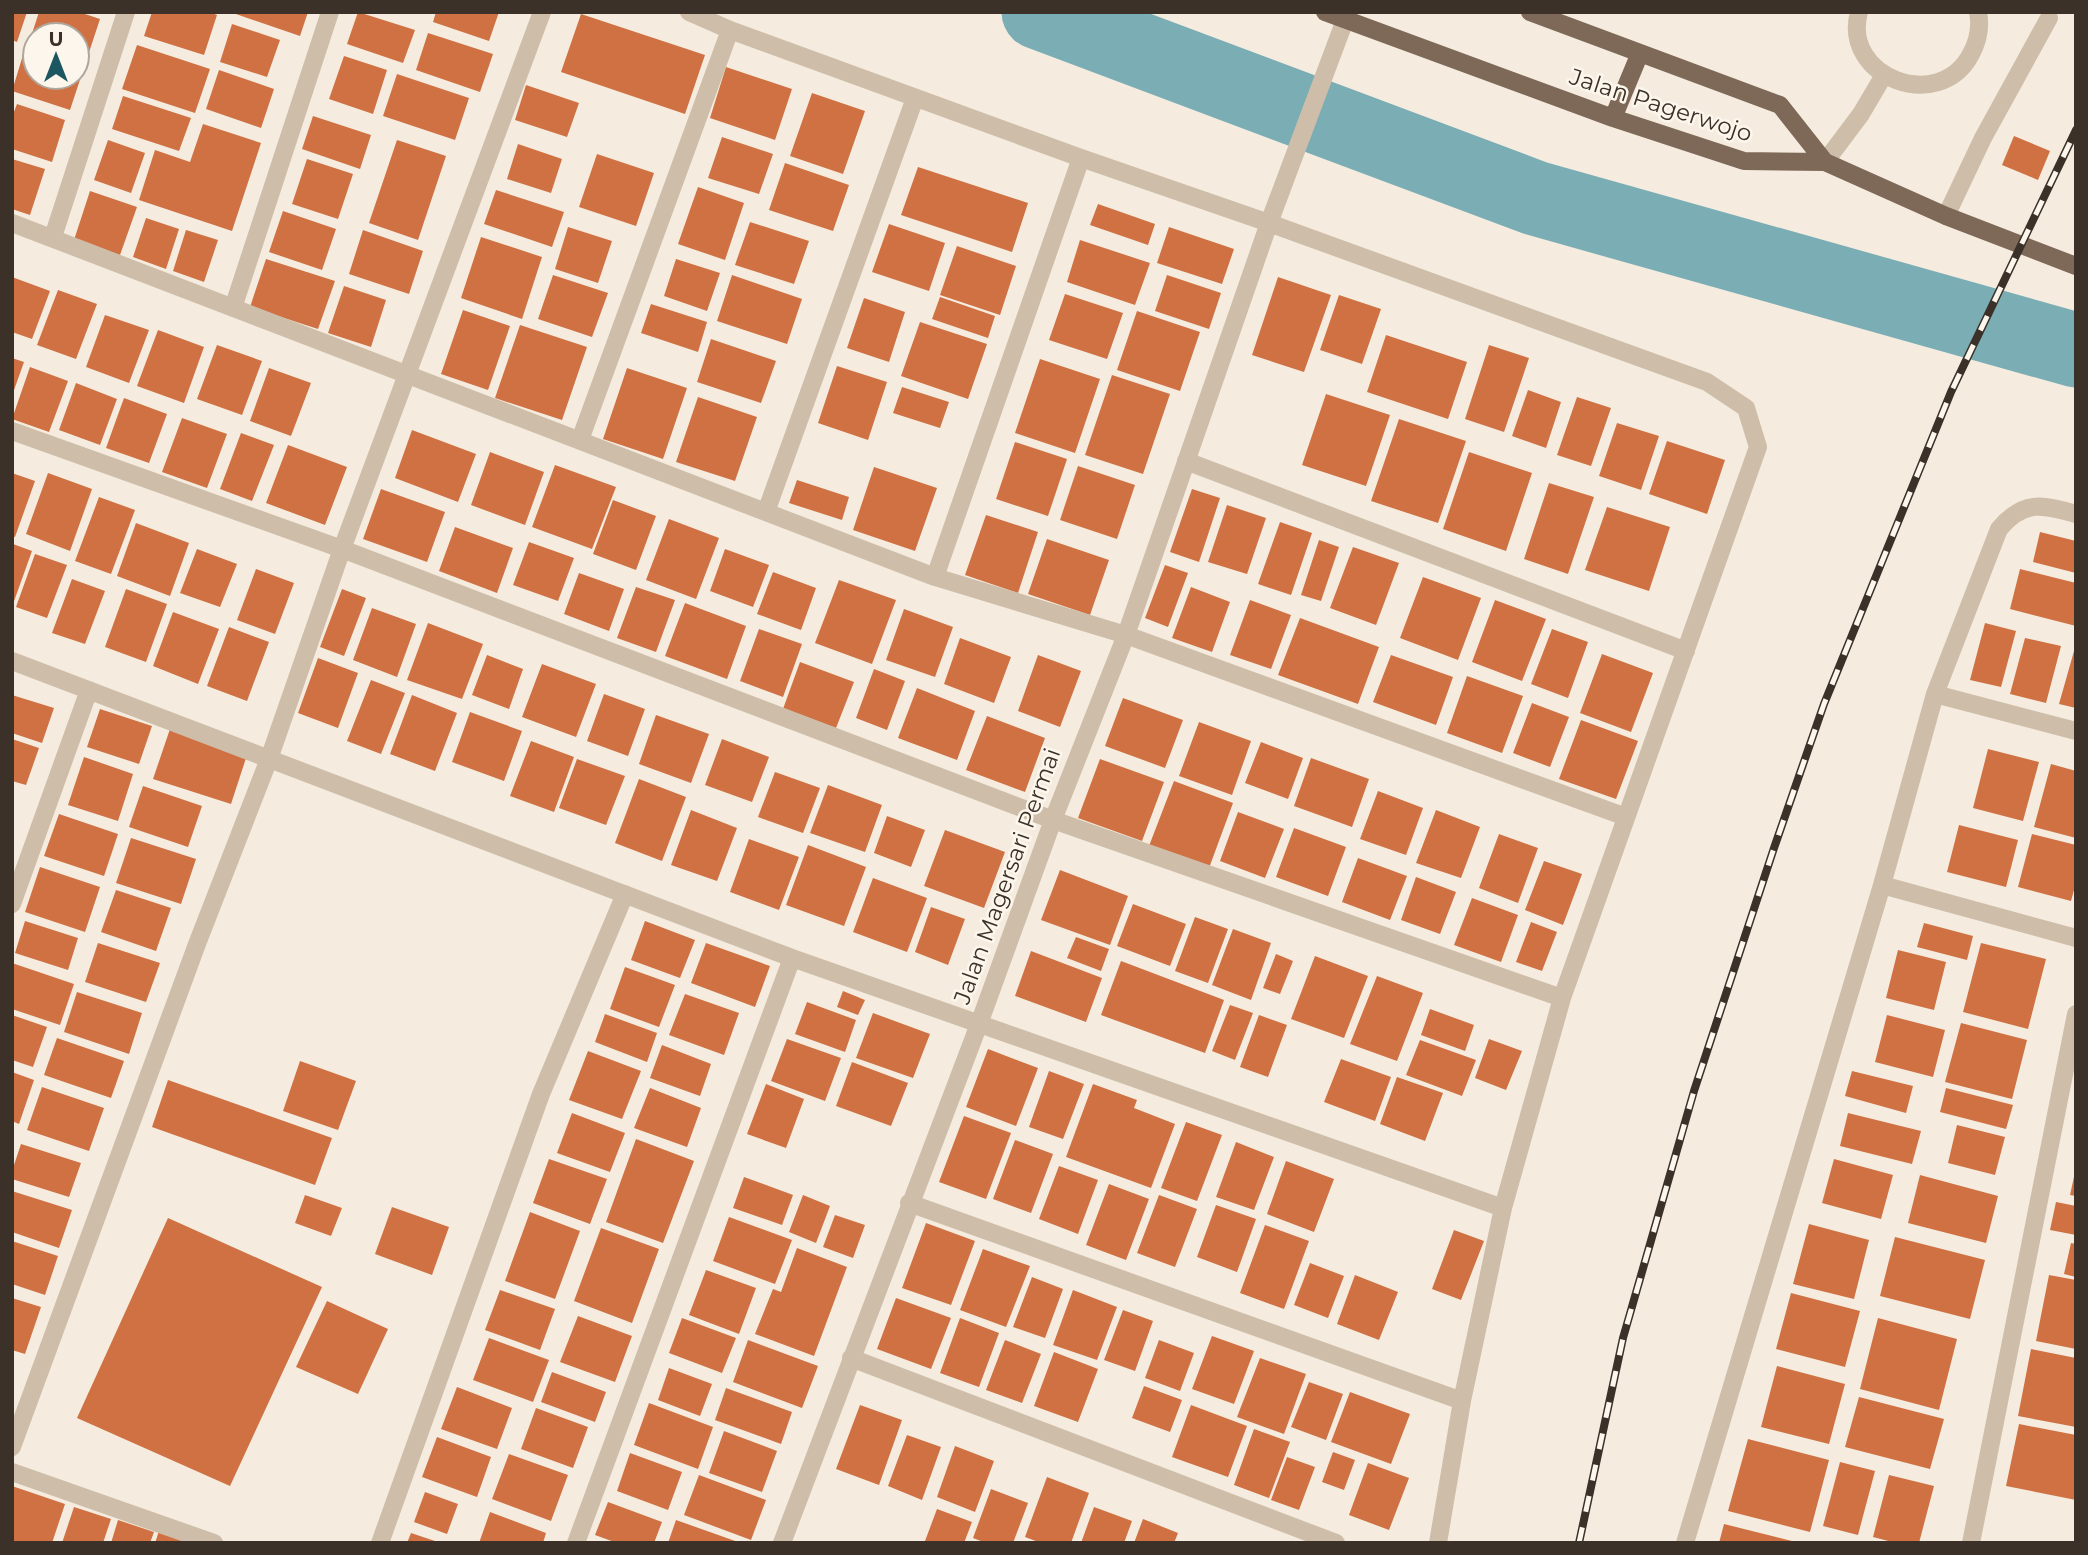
<svg xmlns="http://www.w3.org/2000/svg" width="2088" height="1555" font-family="Montserrat,sans-serif">
  <style>
    .lines { fill: none; stroke-linecap: round; stroke-linejoin: round }
    .river { stroke: #7badb5; stroke-width: 75 }
    .building { fill: #cf7142; fill-rule: evenodd }
    .minor { stroke: #cebea9; stroke-width: 18 }
    .major { stroke: #7e6959; stroke-width: 18 }
    .rail-casing { stroke: #3b3129; stroke-width: 8 }
    .rail { stroke: #fcf6ec; stroke-width: 5; stroke-dasharray: 16; stroke-linecap: butt }
    .labels { text-anchor: middle; stroke-width: 5; stroke-linejoin: round; paint-order: stroke }
    .street-label { font-size: 23px; fill: #3b3129; stroke: #fcf6ec }
  </style>
  <rect width="100%" height="100%" fill="#f5ecdf"/>
  <g class="lines">
    <path class="river" d="M1039,12L1535,198L2076,350"/>
  </g>
  <path class="building" d="M12,12H27L17,42L12,40Z
    M39,12H79L100,19L70,110L12,91L27,42L29,43ZM35,35H77V77H35Z
    M152,12H209L217,15L204,55L144,36Z
    M230,12H308L300,36Z
    M358,12L415,30L403,63L347,44Z
    M436,12H499L489,41L433,22Z
    M581,14L705,55L685,114L561,72Z
    M232,24L280,40L267,77L220,62Z
    M428,33L493,54L480,92L416,70Z
    M137,45L210,69L195,113L122,89Z
    M344,56L387,70L373,114L329,99Z
    M726,67L792,89L775,140L710,118Z
    M219,70L274,89L261,128L206,109Z
    M397,74L469,98L455,140L383,116Z
    M526,85L579,103L567,137L515,120Z
    M812,93L865,111L843,174L790,156Z
    M123,96L191,118L179,151L112,129Z
    M17,104L65,120L52,162L12,149V117Z
    M313,116L371,135L360,169L302,149Z
    M203,124L261,143L232,231L139,200L155,150L190,162Z
    M2014,136L2050,151L2038,180L2002,165Z
    M722,137L773,154L759,194L708,178Z
    M108,140L145,153L131,193L94,180Z
    M397,140L446,156L418,240L369,223Z
    M518,144L562,159L551,193L507,179Z
    M597,154L654,173L636,226L579,207Z
    M12,159L45,169L30,215L12,209Z
    M307,159L353,174L338,219L292,204Z
    M785,163L849,185L833,231L769,210Z
    M918,167L1028,203L1012,252L901,215Z
    M698,187L744,203L725,260L678,244Z
    M496,190L564,212L552,247L484,224Z
    M90,191L137,207L120,255L74,240Z
    M1098,204L1155,224L1148,245L1090,225Z
    M283,211L336,229L322,270L269,252Z
    M146,218L179,229L166,269L133,257Z
    M750,222L809,241L794,284L735,265Z
    M889,224L945,243L929,291L872,272Z
    M568,227L612,241L598,283L555,269Z
    M1169,227L1234,249L1222,284L1157,263Z
    M186,230L218,240L204,282L173,271Z
    M363,230L423,251L409,294L349,274Z
    M481,237L542,257L522,319L461,298Z
    M1080,240L1150,263L1135,305L1067,282Z
    M957,246L1016,266L1000,315L940,295Z
    M266,259L335,281L318,329L250,307Z
    M676,259L720,273L707,311L664,296Z
    M553,275L608,293L592,337L538,319Z
    M732,275L802,299L787,344L717,321Z
    M1167,275L1221,293L1209,329L1155,311Z
    M12,277L50,291L32,339L12,332Z
    M1278,277L1331,295L1304,372L1252,355Z
    M344,286L386,300L371,347L328,333Z
    M58,290L97,304L76,359L37,345Z
    M1065,294L1123,313L1107,359L1049,340Z
    M1339,295L1381,309L1362,364L1320,350Z
    M940,297L995,316L988,338L932,319Z
    M864,298L905,312L889,362L847,348Z
    M651,304L707,322L698,352L641,333Z
    M463,310L510,326L488,390L441,374Z
    M1137,311L1200,332L1180,391L1117,370Z
    M105,315L149,330L129,383L86,367Z
    M920,322L987,344L968,399L901,376Z
    M520,325L587,347L562,420L495,398Z
    M158,330L204,347L184,403L137,386Z
    M1386,335L1467,362L1448,419L1367,392Z
    M711,339L776,361L761,403L697,382Z
    M217,345L262,361L242,415L197,399Z
    M1489,345L1529,358L1504,432L1465,419Z
    M12,358L24,362L13,393H12Z
    M1040,359L1100,379L1075,453L1015,433Z
    M837,366L887,382L868,440L818,423Z
    M30,367L68,381L49,432L12,419Z
    M269,368L311,383L291,436L250,421Z
    M627,368L687,388L663,459L603,439Z
    M1112,375L1170,394L1143,474L1085,455Z
    M76,383L117,399L100,445L59,430Z
    M902,387L949,402L940,428L893,413Z
    M1528,390L1561,402L1546,448L1512,436Z
    M1326,394L1390,415L1366,486L1302,465Z
    M698,397L757,417L735,481L676,462Z
    M1577,397L1611,408L1591,466L1557,455Z
    M124,398L167,414L149,463L106,448Z
    M182,418L227,434L207,488L162,472Z
    M1399,419L1466,441L1438,523L1371,501Z
    M1617,423L1659,436L1641,490L1599,476Z
    M412,430L476,454L458,502L395,478Z
    M241,433L274,445L252,501L220,489Z
    M1667,441L1725,460L1707,514L1649,494Z
    M1015,442L1067,459L1048,516L996,499Z
    M288,445L347,467L325,525L266,503Z
    M490,452L544,472L525,525L471,505Z
    M1469,452L1532,473L1506,551L1443,529Z
    M555,465L616,487L592,549L532,527Z
    M1078,466L1135,485L1117,539L1060,520Z
    M874,467L937,488L915,551L853,530Z
    M12,473L35,481L15,537L12,536Z
    M48,473L92,489L70,551L26,534Z
    M797,480L849,497L842,520L789,503Z
    M1549,483L1594,497L1568,574L1524,559Z
    M381,489L445,512L427,562L363,539Z
    M1192,489L1220,498L1199,562L1170,552Z
    M99,497L135,510L111,574L75,561Z
    M613,500L656,516L636,570L593,554Z
    M1227,505L1266,518L1247,574L1208,562Z
    M1607,507L1670,527L1649,591L1585,570Z
    M986,515L1038,532L1018,593L965,575Z
    M669,519L719,538L696,599L646,580Z
    M1280,522L1312,533L1291,595L1258,584Z
    M136,523L189,543L170,596L117,576Z
    M455,527L513,548L497,593L439,571Z
    M2040,532L2076,541V573L2033,562Z
    M1047,539L1109,560L1090,615L1028,594Z
    M1319,540L1339,547L1321,601L1301,595Z
    M529,542L574,558L558,601L513,585Z
    M13,544L32,551L13,604L12,546Z
    M1353,547L1399,563L1376,625L1330,608Z
    M197,549L237,564L220,607L180,593Z
    M725,549L769,565L753,607L710,591Z
    M35,554L67,565L47,618L16,607Z
    M1165,565L1188,573L1168,627L1145,618Z
    M256,569L294,583L275,634L237,620Z
    M2020,569L2076,583V626L2010,609Z
    M773,572L816,588L801,630L757,614Z
    M579,573L624,589L609,631L564,614Z
    M1423,577L1481,598L1458,660L1400,638Z
    M72,579L105,591L85,644L52,633Z
    M839,580L896,600L872,664L815,643Z
    M636,587L675,600L656,652L617,638Z
    M1191,587L1230,602L1212,652L1172,638Z
    M126,589L167,604L146,662L105,647Z
    M342,589L366,598L344,656L320,647Z
    M1250,600L1291,615L1271,669L1230,655Z
    M1495,600L1546,619L1522,681L1472,662Z
    M685,603L746,626L727,679L665,656Z
    M372,608L416,624L397,677L353,660Z
    M904,609L953,627L935,677L886,660Z
    M173,612L219,629L198,684L153,666Z
    M1300,618L1379,647L1358,704L1278,675Z
    M428,623L483,644L462,699L407,680Z
    M1985,623L2016,631L2001,687L1970,680Z
    M229,627L269,642L247,701L207,686Z
    M759,629L802,644L783,697L740,681Z
    M1552,629L1588,642L1568,698L1531,684Z
    M960,638L1011,657L994,703L944,684Z
    M2025,638L2061,646L2046,703L2010,694Z
    M2076,644V708L2059,704Z
    M1602,654L1653,673L1631,732L1580,713Z
    M487,655L523,669L509,709L472,695Z
    M1038,655L1081,671L1060,727L1018,711Z
    M1391,655L1453,677L1436,725L1373,702Z
    M318,658L358,673L338,728L298,713Z
    M800,662L854,682L836,728L783,709Z
    M542,664L596,684L576,737L522,717Z
    M874,669L905,681L887,730L856,718Z
    M1467,676L1523,696L1502,753L1447,733Z
    M371,680L405,693L381,754L347,741Z
    M917,688L975,711L957,760L898,738Z
    M604,694L645,709L628,756L587,741Z
    M12,695L54,708L42,743L12,733Z
    M412,695L457,713L435,771L390,754Z
    M1123,698L1183,720L1165,768L1105,746Z
    M1532,703L1569,717L1550,767L1513,753Z
    M100,709L152,726L139,764L87,747Z
    M470,712L522,731L504,781L452,762Z
    M656,715L709,734L691,783L639,764Z
    M987,716L1045,738L1025,792L966,770Z
    M1581,720L1638,741L1616,799L1559,779Z
    M1199,722L1251,741L1232,795L1179,776Z
    M170,729L247,755L231,804L153,779Z
    M12,739L39,748L26,785L12,781Z
    M722,739L769,757L752,802L705,785Z
    M531,741L574,757L554,812L510,796Z
    M1261,742L1303,758L1288,799L1245,783Z
    M1988,749L2039,762L2023,821L1973,808Z
    M84,757L133,774L118,821L68,805Z
    M1311,758L1369,779L1352,827L1294,806Z
    M577,759L625,776L606,825L559,808Z
    M1100,759L1164,782L1142,841L1078,818Z
    M2051,764L2076,771V838L2034,827Z
    M775,772L820,788L803,833L758,817Z
    M639,779L686,797L662,861L615,843Z
    M1174,781L1233,803L1209,868L1149,846Z
    M828,785L882,805L865,852L810,833Z
    M143,786L202,806L188,847L129,827Z
    M1378,791L1423,808L1406,855L1360,839Z
    M691,810L737,828L717,881L671,865Z
    M1436,810L1480,827L1461,878L1416,863Z
    M1238,812L1284,829L1265,878L1220,861Z
    M59,814L118,834L104,876L44,856Z
    M887,816L925,830L911,867L874,853Z
    M1959,825L2018,840L2006,887L1947,872Z
    M1294,828L1346,847L1328,896L1276,877Z
    M945,830L1005,852L984,908L924,886Z
    M1499,834L1538,848L1518,903L1479,888Z
    M2032,834L2076,845V883L2071,901L2018,887Z
    M131,838L196,859L181,904L116,883Z
    M749,839L799,857L779,910L730,892Z
    M808,845L866,867L844,926L786,905Z
    M1358,858L1407,876L1390,920L1342,902Z
    M1544,861L1582,874L1563,925L1525,910Z
    M40,867L100,887L85,932L25,912Z
    M1060,870L1128,896L1110,945L1041,920Z
    M1416,877L1456,892L1440,934L1401,920Z
    M873,878L927,898L907,952L853,932Z
    M116,890L171,908L156,951L101,932Z
    M1472,898L1518,915L1501,962L1454,945Z
    M1133,904L1186,924L1170,966L1117,946Z
    M931,907L965,919L948,965L915,952Z
    M1195,917L1228,929L1208,983L1175,971Z
    M25,921L78,938L68,970L15,953Z
    M645,921L695,940L680,978L631,960Z
    M1531,922L1557,932L1542,971L1516,962Z
    M1924,923L1973,936L1967,960L1917,947Z
    M1233,929L1271,943L1251,1000L1212,985Z
    M1076,937L1109,949L1101,971L1067,958Z
    M98,943L160,963L146,1002L85,982Z
    M706,943L770,966L755,1007L691,983Z
    M1981,943L2046,959L2028,1029L1963,1012Z
    M1898,950L1946,962L1934,1010L1886,998Z
    M1031,951L1102,978L1086,1022L1015,996Z
    M1276,954L1293,961L1280,994L1263,988Z
    M1315,956L1368,976L1344,1038L1291,1019Z
    M1121,961L1224,1000L1205,1053L1101,1015Z
    M12,963L74,984L60,1025L12,1009Z
    M625,967L675,985L659,1027L610,1009Z
    M1377,976L1423,993L1397,1061L1350,1044Z
    M843,991L865,1000L858,1015L837,1007Z
    M77,992L142,1013L129,1054L64,1032Z
    M685,994L739,1013L724,1055L669,1035Z
    M807,1002L856,1020L845,1052L795,1034Z
    M1230,1005L1253,1013L1235,1060L1212,1051Z
    M1430,1009L1474,1025L1465,1051L1421,1035Z
    M873,1013L930,1034L913,1078L856,1058Z
    M605,1014L657,1033L647,1062L595,1042Z
    M12,1015L47,1027L33,1067L12,1060Z
    M1259,1015L1287,1025L1268,1077L1240,1067Z
    M1887,1015L1945,1030L1933,1077L1875,1062Z
    M1961,1023L2027,1040L2012,1099L1945,1082Z
    M57,1038L124,1061L111,1098L44,1075Z
    M787,1039L841,1058L825,1101L771,1081Z
    M1489,1039L1522,1051L1506,1090L1475,1078Z
    M1420,1040L1476,1060L1462,1096L1406,1075Z
    M662,1045L711,1064L700,1096L650,1078Z
    M988,1049L1038,1068L1016,1126L966,1107Z
    M588,1051L641,1071L622,1119L569,1100Z
    M1341,1059L1391,1077L1375,1121L1324,1102Z
    M300,1061L356,1081L338,1130L283,1111Z
    M852,1062L908,1083L891,1126L836,1106Z
    M1049,1071L1084,1084L1063,1139L1029,1127Z
    M1852,1071L1913,1086L1906,1113L1845,1096Z
    M12,1072L34,1080L19,1124L12,1121Z
    M1397,1077L1443,1093L1425,1141L1380,1124Z
    M168,1080L332,1138L315,1185L152,1127Z
    M766,1084L804,1099L786,1148L747,1134Z
    M1093,1084L1137,1100L1134,1108L1175,1124L1151,1188L1066,1157Z
    M42,1087L104,1108L89,1151L27,1130Z
    M650,1088L701,1108L687,1147L634,1128Z
    M1946,1088L2013,1105L2006,1129L1940,1112Z
    M572,1113L625,1133L610,1172L557,1153Z
    M1848,1113L1921,1131L1912,1164L1840,1146Z
    M964,1116L1011,1133L986,1199L939,1182Z
    M1186,1122L1222,1135L1197,1201L1161,1188Z
    M1957,1125L2005,1137L1995,1175L1948,1163Z
    M636,1139L694,1161L663,1243L606,1222Z
    M1015,1140L1053,1154L1031,1213L993,1199Z
    M1236,1142L1274,1157L1254,1210L1216,1197Z
    M21,1144L81,1163L69,1197L12,1179V1171Z
    M549,1159L607,1179L590,1224L533,1203Z
    M1834,1159L1893,1175L1881,1219L1822,1203Z
    M1286,1161L1334,1179L1314,1232L1267,1214Z
    M1059,1166L1098,1180L1078,1234L1039,1219Z
    M2075,1172H2076V1196L2070,1195Z
    M1920,1175L1998,1196L1986,1243L1908,1223Z
    M744,1177L793,1195L782,1225L733,1208Z
    M1109,1184L1149,1199L1126,1260L1086,1245Z
    M12,1191L72,1210L59,1248L12,1232Z
    M305,1195L342,1208L331,1236L295,1223Z
    M803,1195L830,1206L816,1243L789,1232Z
    M1159,1195L1197,1209L1175,1267L1137,1253Z
    M2056,1202L2076,1206V1235L2050,1230Z
    M1216,1205L1256,1219L1237,1272L1197,1257Z
    M392,1207L449,1227L432,1275L375,1254Z
    M530,1212L580,1231L555,1299L505,1281Z
    M835,1215L865,1225L853,1258L823,1247Z
    M729,1217L792,1240L775,1284L713,1261Z
    M168,1218L322,1287L230,1486L77,1418Z
    M926,1223L975,1241L951,1305L902,1288Z
    M1809,1224L1869,1240L1854,1299L1793,1284Z
    M1265,1225L1309,1241L1284,1309L1240,1293Z
    M601,1228L659,1249L632,1323L574,1301Z
    M1454,1230L1484,1241L1461,1300L1432,1289Z
    M1895,1237L1985,1260L1970,1319L1880,1296Z
    M12,1241L58,1256L45,1295L12,1284Z
    M2071,1243L2076,1244V1277L2064,1274Z
    M797,1248L847,1267L814,1356L755,1334L773,1289L781,1292Z
    M983,1249L1030,1266L1006,1327L960,1310Z
    M1310,1263L1344,1276L1328,1318L1294,1305Z
    M706,1270L756,1288L739,1334L689,1315Z
    M1355,1275L1398,1292L1379,1340L1337,1324Z
    M2049,1275L2076,1280V1349L2036,1341Z
    M1032,1277L1063,1289L1045,1338L1013,1327Z
    M500,1290L555,1309L540,1350L485,1330Z
    M1073,1290L1117,1307L1097,1360L1053,1345Z
    M1791,1293L1860,1311L1845,1367L1776,1349Z
    M12,1298L41,1307L25,1354L12,1350Z
    M896,1298L951,1318L931,1369L877,1349Z
    M327,1301L388,1329L358,1394L296,1367Z
    M1123,1310L1153,1321L1135,1371L1104,1360Z
    M578,1316L632,1336L615,1382L560,1362Z
    M682,1318L736,1338L722,1373L669,1353Z
    M960,1318L999,1333L979,1387L940,1373Z
    M1878,1318L1957,1339L1939,1410L1860,1389Z
    M1212,1336L1254,1351L1234,1404L1192,1389Z
    M489,1338L549,1360L533,1402L473,1380Z
    M748,1340L818,1366L802,1408L733,1382Z
    M1005,1340L1041,1354L1022,1403L986,1390Z
    M1159,1340L1194,1353L1180,1391L1145,1378Z
    M2031,1349L2076,1358V1427L2018,1416Z
    M1054,1352L1098,1369L1078,1422L1034,1406Z
    M1260,1358L1306,1374L1284,1434L1237,1417Z
    M1777,1366L1845,1384L1829,1444L1761,1427Z
    M669,1368L712,1384L700,1416L658,1400Z
    M552,1372L606,1392L595,1422L541,1402Z
    M1309,1382L1343,1394L1326,1440L1291,1427Z
    M1144,1386L1182,1400L1170,1432L1132,1418Z
    M457,1387L512,1408L497,1449L441,1429Z
    M726,1388L792,1412L781,1444L715,1420Z
    M1350,1392L1410,1414L1391,1464L1331,1442Z
    M1859,1397L1944,1419L1930,1469L1845,1447Z
    M649,1403L713,1427L698,1469L634,1445Z
    M860,1405L902,1420L879,1485L836,1469Z
    M1191,1405L1247,1426L1228,1477L1172,1457Z
    M536,1408L588,1427L573,1468L521,1449Z
    M2019,1424L2076,1435V1500L2006,1486Z
    M1254,1429L1290,1442L1269,1498L1234,1485Z
    M724,1431L777,1451L762,1492L709,1473Z
    M907,1435L941,1447L922,1500L888,1486Z
    M437,1437L491,1457L477,1497L422,1477Z
    M1748,1439L1829,1460L1810,1532L1728,1511Z
    M955,1446L994,1461L975,1512L937,1497Z
    M1333,1452L1355,1460L1344,1490L1322,1482Z
    M630,1453L682,1472L668,1510L617,1491Z
    M509,1454L568,1475L551,1521L492,1499Z
    M1287,1457L1315,1467L1299,1510L1271,1500Z
    M1840,1462L1875,1471L1858,1535L1823,1526Z
    M1368,1463L1409,1478L1389,1530L1349,1515Z
    M699,1475L766,1500L751,1540L684,1515Z
    M1889,1475L1934,1486L1919,1543H1896L1873,1537Z
    M1047,1477L1089,1493L1071,1543H1041L1025,1537Z
    M12,1486L65,1504L52,1543H12Z
    M991,1489L1028,1503L1013,1543H986L973,1538Z
    M425,1492L458,1504L447,1534L414,1522Z
    M608,1502L662,1522L654,1543H617L595,1535Z
    M74,1507L111,1519L103,1543H62Z
    M1094,1507L1132,1521L1124,1543H1081Z
    M937,1509L972,1522L964,1543L925,1541Z
    M490,1512L546,1533L543,1543H479Z
    M1143,1519L1178,1533L1174,1543H1134Z
    M118,1520L154,1532L150,1543H111Z
    M676,1520L738,1542V1543H668Z
    M1724,1524L1796,1542V1543H1719Z
    M159,1531L192,1543H155Z
    M411,1533L438,1542L437,1543H407Z"/>
  <g class="lines">
    <path class="minor" d="M689,12L730,30L1081,158L1269,223L1126,635L1053,820L979,1024L782,1543
      M1859,12C1841,78 1940,114 1971,54C1978,41 1981,27 1978,12
      M1825,162L1861,114L1884,75
      M1946,216L1983,138L2049,18
      M12,223L935,577L1126,635L1626,817
      M53,237L126,12
      M233,308L330,12
      M12,431L342,549L1053,820L1562,998
      M580,440L730,30
      M1186,461L1686,651
      M766,512L915,98
      M935,577L1081,158
      M12,661L792,958L1503,1208
      M1935,694L2076,731
      M1882,885L1935,694L1999,529C2023,500 2042,504 2076,514
      M12,904L89,690
      M909,1203L1462,1401L1503,1208L1562,998L1758,447L1746,408L1707,382L1269,223L1348,12
      M851,1358L1336,1543
      M12,1447L197,944L269,759L342,549L542,12
      M12,1472L214,1543
      M380,1543L541,1094L625,894
      M576,1543L792,958
      M1438,1543L1462,1401
      M1685,1543L1882,885L2076,938
      M1971,1543L2076,1014"/>
    <path class="major" d="M1325,12L1613,118L1744,161L1825,162L1946,216L2076,266
      M1530,12L1780,105L1825,162
      M1613,118L1640,53"/>
    <defs>
      <path id="rail" d="M1579,1543L1623,1338L1694,1091L1774,848L1824,704L1951,392L2076,130"/>
    </defs>
    <use href="#rail" class="rail-casing"/>
    <use href="#rail" class="rail"/>
  </g>
  <g class="labels">
    <g class="street-label">
      <text transform="translate(1661 105) rotate(18)" y="8">Jalan Pagerwojo</text>
      <text transform="translate(1007 876) rotate(-70)" y="8">Jalan Magersari Permai</text>
    </g>
  </g>
  <rect width="2088" height="1555" fill="none" stroke="#3b3129" stroke-width="28"/>
  <g transform="translate(56 56)"><circle r="33" fill="#fcf6ec" stroke="#afa79e" stroke-width="2"/>
  <path d="M0-5L12 26L0 18L-12 26Z" fill="#1b5661"/>
  <text y="-10" font-size="19" font-weight="bold" text-anchor="middle" fill="#3b3129">U</text>
  </g>
</svg>
